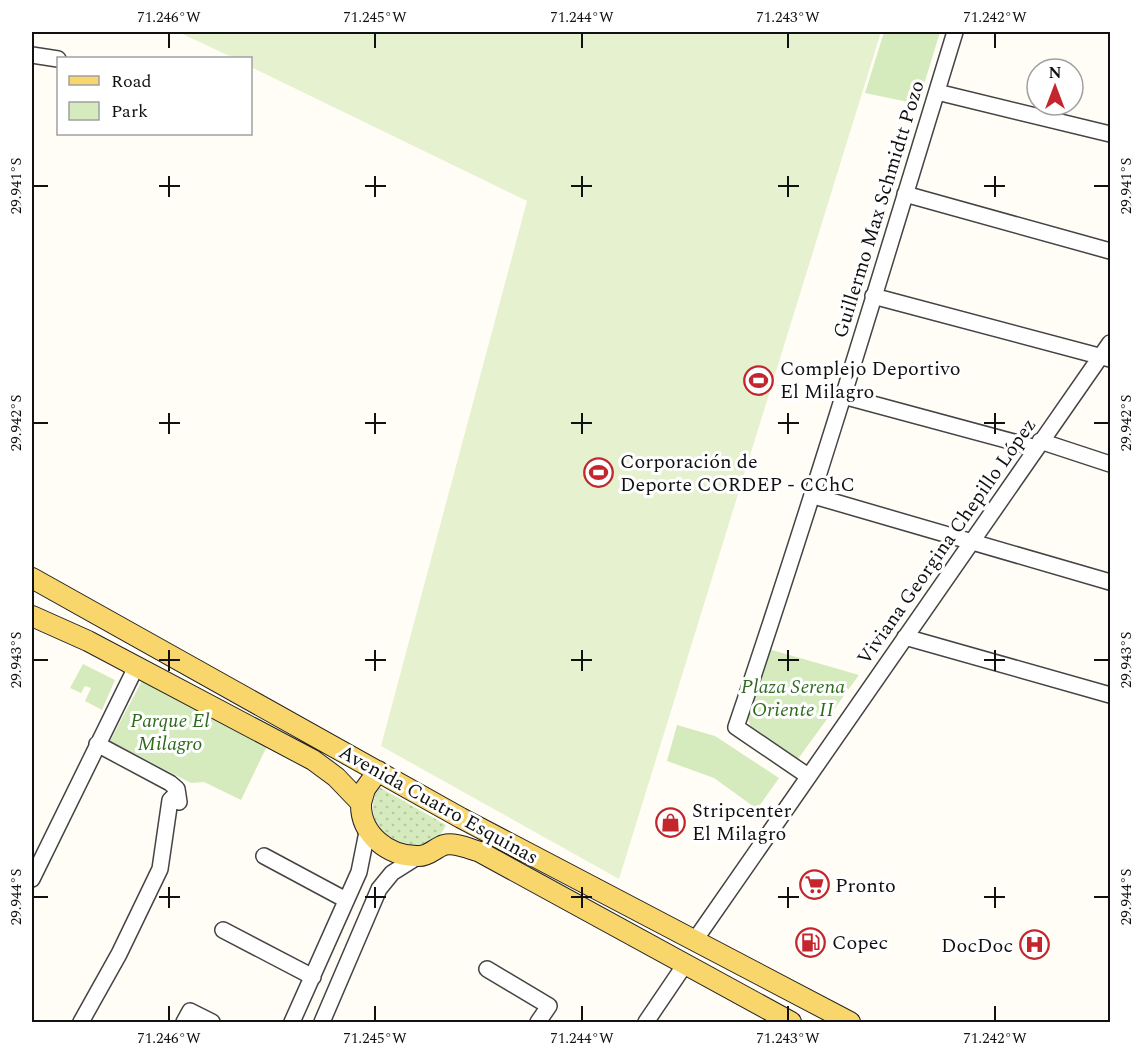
<svg xmlns="http://www.w3.org/2000/svg" width="1142" height="1054" font-family="Spectral,serif">
  <style>
    .grass { fill: url(#grass-dots) }
    .park { fill: #d5ebbd }
    .pitch { fill: #e6f2cf }
    .lines { fill: none; stroke-linecap: round; stroke-linejoin: round }
    .minor-casing { stroke: #444; stroke-width: 18 }
    .major-casing { stroke: #222; stroke-width: 22 }
    .minor { stroke: #fff; stroke-width: 15 }
    .major { stroke: #f9d66b; stroke-width: 20 }
    .ticks { fill: none; stroke: #111; stroke-width: 2 }
    .labels { text-anchor: middle; stroke-width: 6; stroke-linejoin: round; paint-order: stroke }
    .street-label { font-size: 20px; fill: #111; stroke: #fff }
    .poi-label { font-size: 20px; fill: #111; stroke: #fff; text-anchor: start }
    .park-label { font-size: 20px; font-style: italic; fill: #2f6b1f; stroke: #fff }
    .neatline { fill: none; stroke: #111; stroke-width: 2 }
    .ticks-label { font-size: 15px; text-anchor: middle; fill: #111 }
  </style>
  <defs>
    <pattern id="grass-dots" width="8" height="8" patternUnits="userSpaceOnUse" patternTransform="scale(1.5)"><rect width="8" height="8" fill="#d5ebbd"/><path d="M2 2h.1M6 6h.1" fill="none" stroke="#b6c8a1" stroke-width="1.8" stroke-linecap="round"/></pattern>
  </defs>
  <rect width="100%" height="100%" fill="#fffdf5"/>
  <path class="grass" d="M379,787L446,825C428,869 351,836 379,787Z"/>
  <path class="park" d="M884,32H940L918,104L865,93Z
    M765,648L859,675L798,759L751,727L747,716Z
    M83,664L115,680L102,710L85,701L91,688L85,686L81,693L70,688Z
    M144,677L268,744L241,800L204,782L191,783L110,741Z
    M677,725L715,736L779,778L757,809L714,778L667,761Z"/>
  <path class="pitch" d="M178,32H881L619,879L381,746L527,201L251,67L250,58H234Z"/>
  <g class="lines">
    <defs>
      <path id="minor" d="M32,55L58,59
        M937,92L1110,134
        M905,194L1110,251
        M873,296L1110,359
        M843,396L1036,448
        M1040,441L1110,464
        M814,496L1110,582
        M905,637L1110,695
        M97,744L170,783L177,789L179,802
        M808,776L736,727C814,497 884,264 955,32
        M264,856L346,900
        M32,879L136,667
        M223,930L313,977
        M695,940L1110,343
        M487,969L549,1006L538,1022
        M81,1022L119,954L160,869L170,800L176,794
        M184,1022L190,1011L212,1022
        M292,1022L359,872L367,832
        M322,1022L379,889L392,873L419,856
        M646,1022L686,963"/>
      <path id="major" d="M32,578L461,818L850,1022
        M32,616L88,641L313,760L336,777L361,803C360,834 388,857 419,856C429,856 435,848 444,845C454,842 470,849 480,852L791,1022
        M361,803L365,789L378,771"/>
    </defs>
    <use href="#minor" class="minor-casing"/>
    <use href="#major" class="major-casing"/>
    <use href="#minor" class="minor"/>
    <use href="#major" class="major"/>
  </g>
  <path class="ticks" d="M169,33V48M375,33V48M582,33V48M788,33V48M995,33V48M169,176V197M375,176V197M582,176V197M788,176V197M995,176V197M33,186H48M159,186H180M365,186H386M571,186H592M778,186H799M984,186H1005M1094,186H1109M169,413V434M375,413V434M582,413V434M788,413V434M995,413V434M33,423H48M159,423H180M365,423H386M571,423H592M778,423H799M984,423H1005M1094,423H1109M169,650V671M375,650V671M582,650V671M788,650V671M995,650V671M33,660H48M159,660H180M365,660H386M571,660H592M778,660H799M984,660H1005M1094,660H1109M169,887V908M375,887V908M582,887V908M788,887V908M995,887V908M33,897H48M159,897H180M365,897H386M571,897H592M778,897H799M984,897H1005M1094,897H1109M169,1006V1021M375,1006V1021M582,1006V1021M788,1006V1021M995,1006V1021"/>
  <defs>
    <symbol id="stadium-ring" viewBox="-11 -11 22 22"><circle r="9.5" fill="#fff" stroke="#c4262e" stroke-width="1.5"/><path d="M0-5a6.5 5 0 1 0 0 10a6.5 5 0 1 0 0-10ZM-3.5-1.8h7v3.6h-7Z" fill="#c4262e"/></symbol>
    <symbol id="shop-ring" viewBox="-11 -11 22 22"><circle r="9.5" fill="#fff" stroke="#c4262e" stroke-width="1.5"/><path d="M-5-2.5h2.3a2.7 3.5 0 0 1 5.4 0H5L5.5 6h-11ZM-1.5-2.5h3a1.5 2.3 0 0 0-3 0Z" fill="#c4262e"/></symbol>
    <symbol id="supermarket-ring" viewBox="-11 -11 22 22"><circle r="9.5" fill="#fff" stroke="#c4262e" stroke-width="1.5"/><path d="M-6-5.5h2.5l.6 2H6L4.5 2H-2.5L-4.4-4H-6ZM-1.5 3.2a1.3 1.3 0 1 0 .1 0ZM3 3.2a1.3 1.3 0 1 0 .1 0Z" fill="#c4262e"/></symbol>
    <symbol id="fuel-ring" viewBox="-11 -11 22 22"><circle r="9.5" fill="#fff" stroke="#c4262e" stroke-width="1.5"/><path d="M-5.5-6h7V0h2V4h1.3V-2.5L3-4.5l.8-.8L6-3V5H2.5V1h-1V6h-7ZM-4.2-4.7v3.2H.2V-4.7Z" fill="#c4262e"/></symbol>
    <symbol id="hospital-ring" viewBox="-11 -11 22 22"><circle r="9.5" fill="#fff" stroke="#c4262e" stroke-width="1.5"/><path d="M-5-5h3v3.5h4V-5h3V5h-3V1.5h-4V5h-3Z" fill="#c4262e"/></symbol>
  </defs>
  <g fill-rule="evenodd">
    <use href="#stadium-ring" x="742" y="364" width="33" height="33"/>
    <use href="#stadium-ring" x="582" y="456" width="33" height="33"/>
    <use href="#shop-ring" x="654" y="806" width="33" height="33"/>
    <use href="#supermarket-ring" x="798" y="868" width="33" height="33"/>
    <use href="#fuel-ring" x="794" y="926" width="33" height="33"/>
    <use href="#hospital-ring" x="1018" y="928" width="33" height="33"/>
  </g>
  <g class="labels">
    <g class="street-label">
      <text transform="translate(878 209) rotate(-73)" y="7">Guillermo Max Schmidtt Pozo</text>
      <text transform="translate(946 541) rotate(-55)" y="7">Viviana Georgina Chepillo López</text>
      <text transform="translate(439 804) rotate(29)" y="7">Avenida Cuatro Esquinas</text>
    </g>
    <g class="poi-label">
      <text x="780" y="375">Complejo Deportivo<tspan x="780" dy="23">El Milagro</tspan></text>
      <text x="620" y="468">Corporación de<tspan x="620" dy="23">Deporte CORDEP - CChC</tspan></text>
      <text x="692" y="817">Stripcenter<tspan x="692" dy="23">El Milagro</tspan></text>
      <text x="835" y="892">Pronto</text>
      <text x="832" y="949">Copec</text>
      <text x="1013" y="952" text-anchor="end">DocDoc</text>
    </g>
    <g class="park-label">
      <text x="793" y="693">Plaza Serena<tspan x="793" dy="23">Oriente II</tspan></text>
      <text x="170" y="727">Parque El<tspan x="170" dy="23">Milagro</tspan></text>
    </g>
  </g>
  <rect width="1142" height="1054" fill="none" stroke="#ffffff" stroke-width="66"/>
  <rect x="57" y="57" width="195" height="78" fill="#ffffff" stroke="#a0a0a0" stroke-width="1.5"/>
  <rect x="69" y="76" width="30" height="9" fill="#f9d66b" stroke="#a0a0a0" stroke-width="1.5"/>
  <text x="111" y="87" font-size="18" fill="#111111">Road</text>
  <rect x="69" y="102" width="30" height="18" fill="#d5ebbd" stroke="#a0a0a0" stroke-width="1.5"/>
  <text x="111" y="117" font-size="18" fill="#111111">Park</text>
  <g transform="translate(1055 87)"><circle r="28" fill="#ffffff" stroke="#a0a0a0" stroke-width="1.5"/>
  <path d="M0-4.5L10 22L0 15L-10 22Z" fill="#c4262e"/>
  <text y="-9" font-size="16" font-weight="bold" text-anchor="middle" fill="#111111">N</text>
  </g>
  <rect x="33" y="33" width="1076" height="988" class="neatline"/>
  <g class="ticks-label">
    <text x="169" y="22">71.246°W</text>
    <text x="375" y="22">71.245°W</text>
    <text x="582" y="22">71.244°W</text>
    <text x="788" y="22">71.243°W</text>
    <text x="995" y="22">71.242°W</text>
    <text transform="translate(16 186) rotate(-90)" y="5">29.941°S</text>
    <text transform="translate(1126 186) rotate(-90)" y="5">29.941°S</text>
    <text transform="translate(16 423) rotate(-90)" y="5">29.942°S</text>
    <text transform="translate(1126 423) rotate(-90)" y="5">29.942°S</text>
    <text transform="translate(16 660) rotate(-90)" y="5">29.943°S</text>
    <text transform="translate(1126 660) rotate(-90)" y="5">29.943°S</text>
    <text transform="translate(16 897) rotate(-90)" y="5">29.944°S</text>
    <text transform="translate(1126 897) rotate(-90)" y="5">29.944°S</text>
    <text x="169" y="1043">71.246°W</text>
    <text x="375" y="1043">71.245°W</text>
    <text x="582" y="1043">71.244°W</text>
    <text x="788" y="1043">71.243°W</text>
    <text x="995" y="1043">71.242°W</text>
  </g>
</svg>
